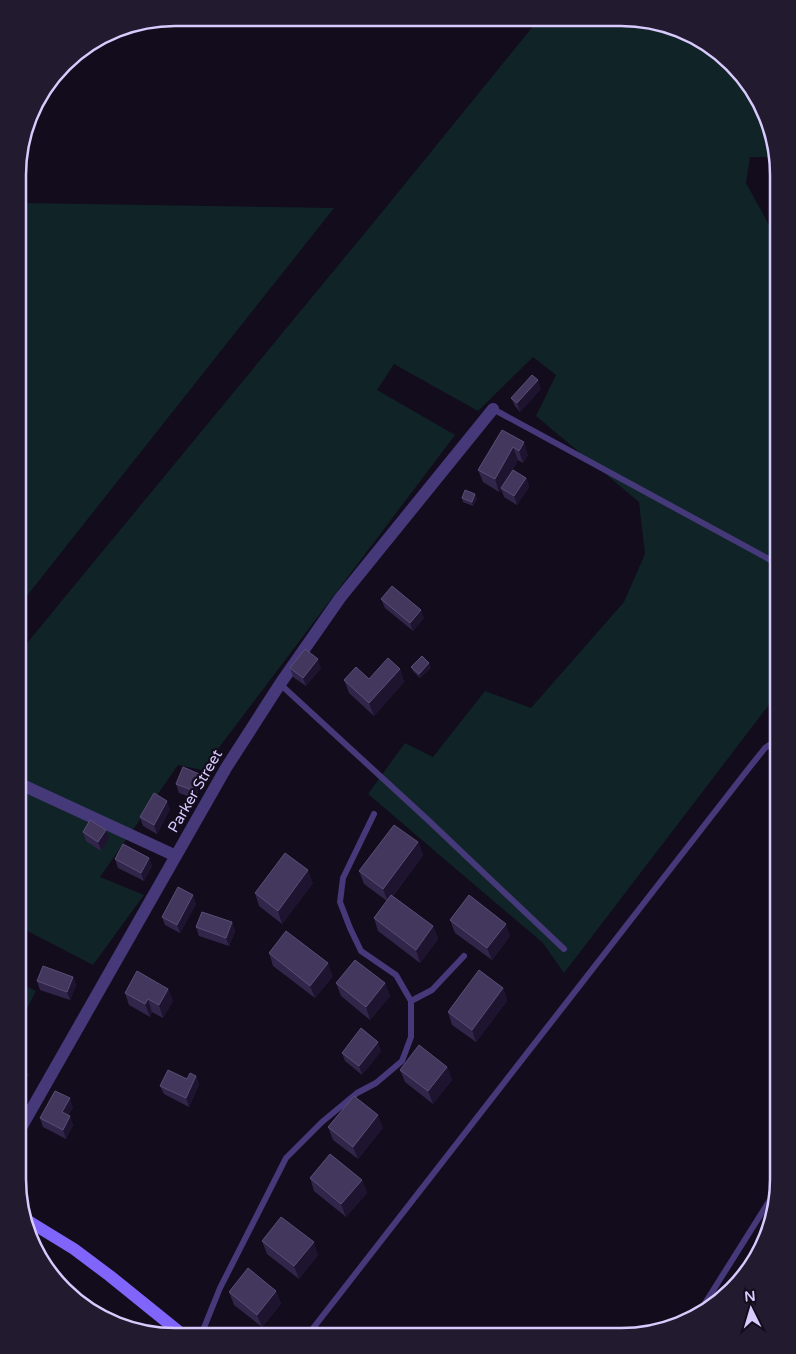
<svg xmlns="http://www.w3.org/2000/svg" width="796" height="1354" font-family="'Varela Round',sans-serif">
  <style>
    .green { fill: #102427 }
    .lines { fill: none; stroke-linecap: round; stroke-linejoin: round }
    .stream { stroke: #0a1438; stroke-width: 4 }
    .lane { stroke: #45397a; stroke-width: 6 }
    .street { stroke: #45397a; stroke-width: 12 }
    .secondary { stroke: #7f65f9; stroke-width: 12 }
    .wall { fill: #32254a }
    .shaded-wall { fill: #1e1430 }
    .building { fill: #44375e; stroke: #5b4e77 }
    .labels { text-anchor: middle; stroke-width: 4.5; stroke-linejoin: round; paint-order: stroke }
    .street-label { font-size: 15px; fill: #d8cafd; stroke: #120c1d }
    .rim { fill: none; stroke: #d8cafd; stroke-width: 2.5 }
  </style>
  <rect width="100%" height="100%" fill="#120c1d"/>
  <path class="green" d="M539,19H642L717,50L767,115L775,157H750L746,183L769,225L778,235V693L564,973L543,943L368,794L405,743L433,757L485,691L531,708L624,602L645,554L639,502L536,416L556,375L533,357L478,411L394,364L377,390L455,435L202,770L178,765L100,877L144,895L93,965L18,926V654L383,211Z
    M19,203L334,208L18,607Z
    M18,982L36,991L18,1025Z
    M18,1069L29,1074L18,1097Z"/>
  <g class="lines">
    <path class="stream" d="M733,1285L769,1229"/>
    <path class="lane" d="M493,409L778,564
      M280,684L428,820L564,949
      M411,1001L432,990L464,956
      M702,1308L778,1187
      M201,1335L220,1288L286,1158L322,1122L357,1093L376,1083L402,1061L411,1037V1001L396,975L361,951L350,928L340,902L343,878L374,814
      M307,1336L749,768L765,748L778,739"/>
    <path class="street" d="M18,783L176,856
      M18,1133L226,768L280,684L340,598L493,409"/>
    <path class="secondary" d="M25,1219L74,1249L110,1276L183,1335"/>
  </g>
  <path class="wall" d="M541,389L520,412L515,406L511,398Z
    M502,430L528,455L523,463L518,460L505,483L526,478L529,487L517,505L504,497L501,489L499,492L483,482L478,470Z
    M475,494L477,499L473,506L463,502L462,498Z
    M381,599L424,618L413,631L385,608Z
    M429,663L431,668L420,678L413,671L411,667Z
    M290,668H321L306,686L293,677Z
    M400,669L404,682L374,716L349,693L344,680L369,679Z
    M18,737H22L25,746L24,758L18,757Z
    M199,774L202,782L195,799L179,793L176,784Z
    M170,809L157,834L143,826L140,817Z
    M83,832L109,839L101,851L86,841Z
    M418,842L423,855L393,896L433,926L438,939L420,963L378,931L374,918L387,901L364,884L359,871Z
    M149,858L152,866L144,881L118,868L115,859Z
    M313,883L282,924L259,906L255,893Z
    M196,904L180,933L165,925L162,917Z
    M450,920L510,936L492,960L455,933Z
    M232,922L235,931L229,946L199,936L196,927Z
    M269,953L333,976L315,998L273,966Z
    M73,977L76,985L70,1000L40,990L37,981Z
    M336,983H385L390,996L370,1020L341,996Z
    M503,988L507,1001L476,1042L452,1025L448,1012Z
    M168,989L173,1001L163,1018L152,1012L150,1017L129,1005L125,993Z
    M381,1051L362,1075L345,1061L342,1053Z
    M447,1067L452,1080L433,1104L405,1082L400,1070Z
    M196,1076L199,1085L189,1107L164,1094L160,1086Z
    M73,1107L68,1115L73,1125L66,1139L43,1127L40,1118Z
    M328,1127L383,1128L358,1159L333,1140Z
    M310,1178L362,1180L367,1193L346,1217L314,1191Z
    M262,1241L318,1255L299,1279L267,1254Z
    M276,1291L281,1304L262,1327L234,1305L229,1292Z"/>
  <path class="shaded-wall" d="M538,380L541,389L520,412L517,403Z
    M524,442L528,455L523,463L519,451Z
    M513,447L518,460L499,492L495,479Z
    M526,478L529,487L517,505L514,496Z
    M475,494L477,499L473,506L472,502Z
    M421,610L424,618L413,631L410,623Z
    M318,659L321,668L306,686L303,678Z
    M429,663L431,668L420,678L419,674Z
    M400,669L404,682L374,716L369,703Z
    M22,737L25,746L24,758L21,749Z
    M199,774L202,782L195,799L192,790Z
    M167,801L170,809L157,834L154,825Z
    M106,830L109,839L101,851L98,842Z
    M418,842L423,855L388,902L383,889Z
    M149,858L152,866L144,881L141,873Z
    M308,870L313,883L282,924L278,911Z
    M193,895L196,904L180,933L177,925Z
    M232,922L235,931L229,946L226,938Z
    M506,924L510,936L492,960L487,948Z
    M433,926L438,939L420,963L416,950Z
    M328,963L333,976L315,998L310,986Z
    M73,977L76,985L70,1000L67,992Z
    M385,983L390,996L370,1020L366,1007Z
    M503,988L507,1001L476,1042L472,1030Z
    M168,989L173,1001L163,1018L159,1005Z
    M148,999L152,1012L150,1017L145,1004Z
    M378,1042L381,1051L362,1075L359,1066Z
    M447,1067L452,1080L433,1104L428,1091Z
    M196,1076L199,1085L189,1107L186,1098Z
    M70,1098L73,1107L65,1121L62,1112Z
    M378,1115L383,1128L358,1159L353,1147Z
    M70,1116L73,1125L66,1139L63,1130Z
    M362,1180L367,1193L346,1217L341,1204Z
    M314,1242L318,1255L299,1279L294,1266Z
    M276,1291L281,1304L262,1327L257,1315Z"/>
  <path class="building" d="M532,375L538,380L517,403L511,398Z
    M502,430L524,442L519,451L513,447L495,479L478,470Z
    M513,470L526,478L514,496L501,488Z
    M465,490L475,494L472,502L462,498Z
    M392,586L421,610L410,623L381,599Z
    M305,649L318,659L303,678L290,668Z
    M422,656L429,663L419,674L411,667Z
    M388,658L400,669L369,703L344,680L356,667L369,679Z
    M18,737H22L21,749H18Z
    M183,767L199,774L192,790L176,784Z
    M154,793L167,801L154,825L140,817Z
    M90,820L106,830L98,842L83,832Z
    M394,825L418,842L383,889L359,871Z
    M123,844L149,858L141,873L115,859Z
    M285,853L308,870L278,911L255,893Z
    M178,887L193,895L177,925L162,917Z
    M391,895L433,926L416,950L374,918Z
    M469,895L506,924L487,948L450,920Z
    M202,912L232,922L226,938L196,927Z
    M286,931L328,963L310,986L269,953Z
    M355,960L385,983L366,1007L336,983Z
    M43,966L73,977L67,992L37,981Z
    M479,970L503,988L472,1030L448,1012Z
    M137,971L168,989L159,1005L148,999L145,1004L125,993Z
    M361,1028L378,1042L359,1066L342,1053Z
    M419,1045L447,1067L428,1091L400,1070Z
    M168,1070L187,1079L190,1073L196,1076L186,1098L160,1086Z
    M55,1091L70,1098L62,1112L70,1116L63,1130L40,1118Z
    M354,1096L378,1115L353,1147L328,1127Z
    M330,1154L362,1180L341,1204L310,1178Z
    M281,1217L314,1242L294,1266L262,1241Z
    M248,1268L276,1291L257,1315L229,1292Z"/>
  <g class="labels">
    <g class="street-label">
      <text transform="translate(195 791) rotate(-60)" y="5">Parker Street</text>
    </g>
  </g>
  <path d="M0 0H796V1354H0ZM175 26H621A149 149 0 0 1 770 175V1179A149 149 0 0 1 621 1328H175A149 149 0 0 1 26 1179V175A149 149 0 0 1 175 26Z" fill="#221b2f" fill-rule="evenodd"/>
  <path class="rim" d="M175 26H621A149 149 0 0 1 770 175V1179A149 149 0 0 1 621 1328H175A149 149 0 0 1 26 1179V175A149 149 0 0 1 175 26Z"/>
  <g transform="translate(751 1309) rotate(355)" stroke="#120c1d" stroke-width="4" paint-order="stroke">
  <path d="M0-4L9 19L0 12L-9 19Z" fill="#d8cafd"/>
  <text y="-8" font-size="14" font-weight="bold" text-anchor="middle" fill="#d8cafd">N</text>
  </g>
</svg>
